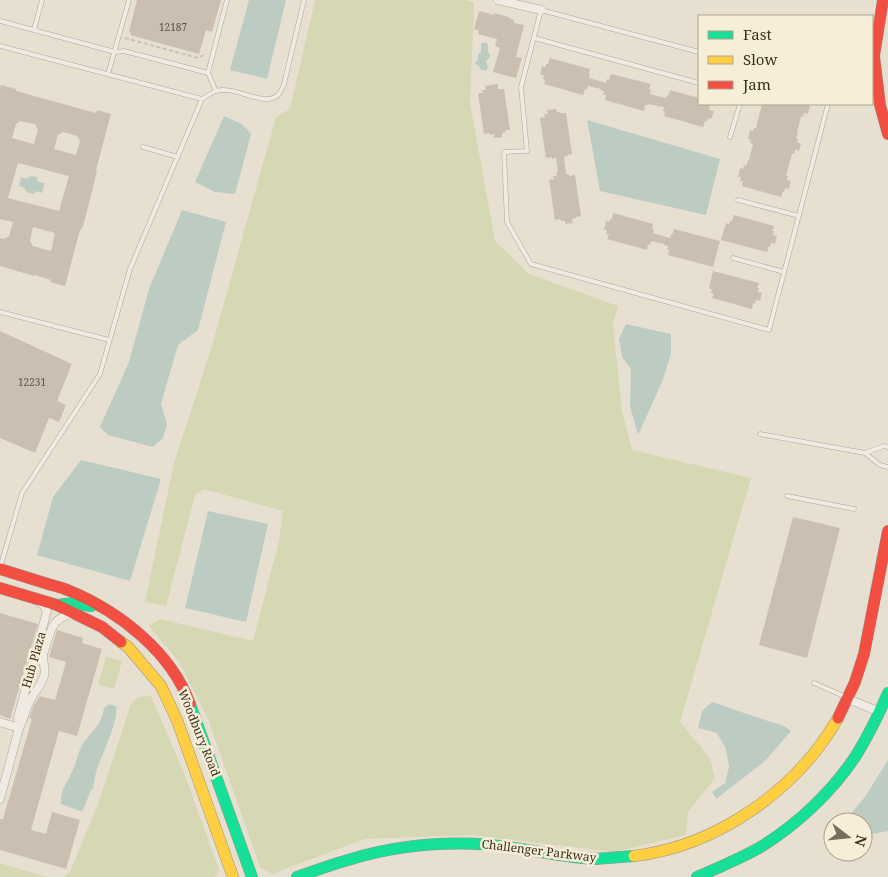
<svg xmlns="http://www.w3.org/2000/svg" width="888" height="877" font-family="'Noto Serif',serif">
  <style>
    .green { fill: #d6d7b3 }
    .water { fill: #bcccc2 }
    .building { fill: #cbbfb2; fill-rule: evenodd }
    .lines { fill: none; stroke-linecap: round; stroke-linejoin: round }
    .lane-casing { stroke: #ada599; stroke-width: 5 }
    .street-casing { stroke: #ada599; stroke-width: 9 }
    .fast-casing { stroke: #9c958a; stroke-width: 12 }
    .slow-casing { stroke: #9c958a; stroke-width: 12 }
    .jam-casing { stroke: #9c958a; stroke-width: 12 }
    .path { stroke: #c8c2b9; stroke-width: 2; stroke-dasharray: 4 2.5; stroke-linecap: butt }
    .lane { stroke: #efebe3; stroke-width: 4 }
    .street { stroke: #efebe3; stroke-width: 8 }
    .fast { stroke: #16e098; stroke-width: 11 }
    .slow { stroke: #ffcf43; stroke-width: 11 }
    .jam { stroke: #f24e42; stroke-width: 11 }
    .labels { text-anchor: middle; stroke-width: 5; stroke-linejoin: round; paint-order: stroke }
    .number-label { font-size: 10px; fill: #605244 }
    .street-label { font-size: 12px; fill: #3d2e20; stroke: #f7eed8 }
  </style>
  <rect width="100%" height="100%" fill="#e7e0d1"/>
  <path class="green" d="M315,0H466L474,3L470,103L495,241L529,274L618,306L613,325L622,411L632,450L751,478L680,722L710,758L715,778L688,812L686,835L614,852L471,835L364,839L272,874L260,867L208,719L179,662L149,626L160,619L253,641L279,541L283,511L204,489L195,495L166,606L145,602L174,463L211,349L276,117L290,109Z
    M106,657L122,661L114,689L98,685Z
    M151,696L186,778L219,870L215,877H64L70,872L99,801L131,704L138,697Z
    M0,863L6,865L47,877H0Z"/>
  <path class="water" d="M249,0H286L267,79L230,70Z
    M482,43H486L488,44V52L490,54V57L486,61L488,68L486,71L480,69L479,66L475,64L476,62L478,59V55L481,51V45Z
    M224,116L242,124L251,134L235,194L215,192L195,182Z
    M587,120L720,159L706,215L600,191Z
    M30,176L37,177L38,182L45,183L42,193L36,191L35,194L34,193L33,194L26,192L27,191L25,190V188L19,186L21,177L27,179L28,177H30Z
    M182,210L226,222L198,330L178,345L161,404L167,424L163,438L153,447L108,435L100,427L129,362L149,289Z
    M626,324L671,334V354L662,382L638,435L630,406L631,369L622,357L619,339Z
    M81,460L161,479L130,581L37,555L53,497Z
    M208,511L268,524L246,622L185,608Z
    M712,702L750,715L784,726L791,731L764,762L716,799L712,792L725,783L729,767L726,749L717,733L698,728L702,711Z
    M109,704L116,706C119,720 102,755 97,769C95,775 94,783 93,789L91,790L83,810L80,811L61,804C60,788 69,781 74,767C77,760 78,752 82,745C92,730 101,727 104,708Z
    M888,760V831L863,836V822H844L865,797Z"/>
  <path class="building" d="M137,0H221L212,32L206,30L199,54L130,35L131,33L129,32Z
    M479,11L494,15V13L509,17V18L514,20V23L524,25L516,57L522,58L516,78L493,72L500,48L495,46L497,39L478,34L479,31L474,29Z
    M550,58L590,69L589,74H590L589,78L603,82L606,83L607,79L609,80L611,74L651,84L649,89L651,90L650,94L666,98L667,95L668,96L670,90L699,98V104H709V106H710L709,110L714,111L711,119L708,118L707,122L705,121L703,127L664,116L665,111H663L664,107L648,104L647,105H645L644,111L605,100L606,95H603L604,91L601,90V89L588,86L587,90L585,89L583,95L544,84L545,80L543,79L544,75H540L542,66L546,67V64H548Z
    M498,84V89H504L510,130H505L506,132L502,133V137L494,138V134L490,135V133L484,134L478,93H483L482,90H486L485,86Z
    M1,85L16,89V91L96,113L97,110L111,114L96,170H97L96,175L91,195L83,226L81,230H80L65,286L50,282L51,280L35,275L34,276L0,266V238L4,239L9,236L13,222L0,219V89ZM20,121L35,124L38,130L34,144L12,138L16,124ZM63,132L77,136L80,141L76,155L54,149L58,135ZM18,163L69,176L59,211L8,198ZM33,227L55,233L51,251L33,246L30,241Z
    M762,104H806V105L810,106L808,114L804,113L803,117L801,116L797,133H798L796,138L798,139L797,142L801,144L799,151L795,150L794,154H792L786,176H788L787,180L791,181L789,189L785,188L784,192L783,191L781,197L742,186L743,181H740L741,177H738L740,168L743,169L744,165L746,166L748,160H749L753,144L750,143L751,140L748,139L750,130L753,131L754,128H756Z
    M556,109L557,112H560V113H566L572,154L567,155L568,156L564,157L566,174H569V176L575,175L581,216L576,217V218L572,219L573,223L565,224V221H561L560,219L555,220L549,180L554,179L553,176H557L556,172H558L556,158L552,159V157L546,158L540,118L545,117L544,114H548L547,110Z
    M613,213L653,224L652,229H654L653,233L666,237L670,238L671,234L672,235L674,229L720,241L713,267L668,255L669,250H667L668,246L664,245V244L651,241L650,245L648,244L647,250L607,239L609,235L606,234L607,230H604L606,221L609,222L610,219H612Z
    M734,215L774,226L772,231H774L773,235L777,236L775,244L771,243L770,247L769,246L767,252L721,240L726,223L729,224L730,221H732Z
    M713,271L759,283L757,288H759L758,292L762,293L760,301L756,300L755,304L753,303L752,309L712,298L714,294L711,293L712,289H709Z
    M0,331L72,364L57,401L66,405L59,422L49,418L35,453L0,438Z
    M793,517L840,528L807,658L759,645Z
    M0,613L38,624L10,719L0,715Z
    M57,630L83,638L82,643L102,649L77,736L59,731L31,830L46,834L52,812L80,820L66,869L0,850V819H3L32,719L29,718L34,705L40,696L55,700L66,662L49,657Z"/>
  <g class="lines">
    <defs>
      <path id="lane" d="M0,21L115,52L124,51L208,73
        M34,30L42,0
        M534,38L699,83
        M0,46L202,99
        M699,52L541,10L521,87L527,151L504,152L507,222L531,264L769,330L828,104
        M108,74L129,0
        M216,91L208,73L209,69L227,0
        M730,137L740,104
        M143,147L178,157
        M738,200L799,216
        M733,258L784,272
        M0,312L109,340
        M760,434L865,453L884,446L888,447
        M865,453L880,465L888,467
        M787,496L854,509
        M0,568L22,493L100,374L130,269L202,99C207,96 211,93 216,91C236,85 263,108 278,95C281,92 282,88 284,84L304,0
        M814,683L846,697"/>
      <path id="street" d="M498,0L541,10
        M848,699L880,712
        M0,722L19,728
        M19,728L18,717L47,611L44,606L39,602
        M0,799L19,728C24,718 26,708 31,699C35,691 42,684 44,676C46,669 43,663 43,657C43,652 46,646 47,642C52,625 56,616 74,614"/>
      <path id="fast" d="M57,605L74,603L91,606
        M190,704L252,877
        M297,877C314,871 330,865 348,860C394,846 443,841 491,845C522,848 552,855 582,858L595,859L634,856
        M697,877C718,868 739,859 759,848C797,825 833,791 857,754C869,734 879,714 888,693"/>
      <path id="slow" d="M121,642L128,647L161,686L177,720L233,877
        M634,856C717,846 797,790 838,718"/>
      <path id="jam" d="M883,0L874,56L880,105L888,134
        M0,569C16,574 32,579 48,584C55,586 63,588 70,591C120,612 171,652 190,704
        M0,588L57,605L102,627L121,642
        M838,718L855,682L864,654L888,531"/>
    </defs>
    <use href="#lane" class="lane-casing"/>
    <use href="#street" class="street-casing"/>
    <use href="#fast" class="fast-casing"/>
    <use href="#slow" class="slow-casing"/>
    <use href="#jam" class="jam-casing"/>
    <path class="path" d="M125,38L198,58L206,54"/>
    <use href="#lane" class="lane"/>
    <use href="#street" class="street"/>
    <use href="#fast" class="fast"/>
    <use href="#slow" class="slow"/>
    <use href="#jam" class="jam"/>
  </g>
  <g class="labels">
    <g class="number-label">
      <text x="173" y="31">12187</text>
      <text x="32" y="386">12231</text>
    </g>
    <g class="street-label">
      <text transform="translate(34 660) rotate(-74)" y="4">Hub Plaza</text>
      <text transform="translate(199 733) rotate(68)" y="4">Woodbury Road</text>
      <text transform="translate(539 851) rotate(7)" y="4">Challenger Parkway</text>
    </g>
  </g>
  <rect x="698" y="15" width="175" height="90" fill="#f7eed8" stroke="#ada18e"/>
  <rect x="708" y="31" width="25" height="8" fill="#16e098" stroke="#ada18e"/>
  <text x="743" y="40" font-size="15" fill="#3d2e20">Fast</text>
  <rect x="708" y="56" width="25" height="8" fill="#ffcf43" stroke="#ada18e"/>
  <text x="743" y="65" font-size="15" fill="#3d2e20">Slow</text>
  <rect x="708" y="81" width="25" height="8" fill="#f24e42" stroke="#ada18e"/>
  <text x="743" y="90" font-size="15" fill="#3d2e20">Jam</text>
  <g transform="translate(848 837) rotate(106)"><circle r="24" fill="#f7eed8" stroke="#ada18e"/>
  <path d="M0-4L9 19L0 12L-9 19Z" fill="#786c5e"/>
  <text y="-8" font-size="14" font-weight="bold" text-anchor="middle" fill="#3d2e20">N</text>
  </g>
</svg>
